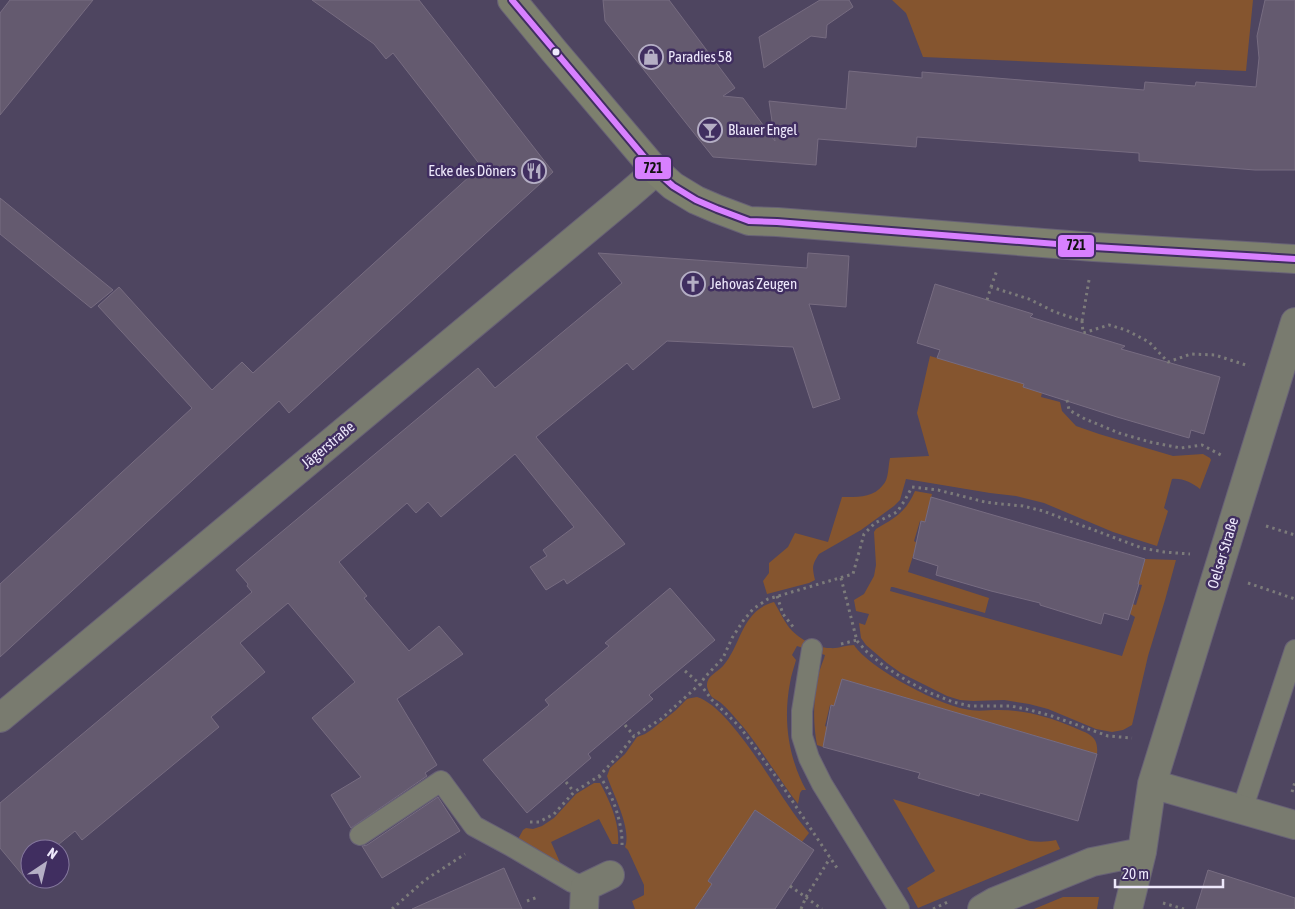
<svg xmlns="http://www.w3.org/2000/svg" width="1295" height="909" font-family="'Asap Condensed',sans-serif">
  <style>
    .green { fill: #85552f }
    .building { fill: #645a6f; stroke: #776c81 }
    .lines { fill: none; stroke-linecap: round; stroke-linejoin: round }
    .lane-casing { stroke: #686276; stroke-width: 22 }
    .street-casing { stroke: #686276; stroke-width: 30 }
    .secondary-casing { stroke: #686276; stroke-width: 30 }
    .path { stroke: #7c7b7a; stroke-width: 3; stroke-dasharray: 2.5 4; stroke-linecap: butt }
    .lane { stroke: #797b6f; stroke-width: 20 }
    .street { stroke: #797b6f; stroke-width: 28 }
    .secondary { stroke: #7d806e; stroke-width: 28 }
    .bus-1-casing { stroke: #402e60; stroke-width: 10 }
    .bus-1 { stroke: #d880ff; stroke-width: 6 }
    .bus-dot { fill: #ede8fb; stroke: #402e60; stroke-width: 2 }
    .labels { text-anchor: middle; stroke-width: 5; stroke-linejoin: round; paint-order: stroke }
    .poi-label { font-size: 15px; fill: #ede8fb; stroke: #402e60; text-anchor: start }
    .street-label { font-size: 15px; fill: #ede8fb; stroke: #402e60 }
    .line-badge { stroke: #402e60; stroke-width: 2 }
    .pale-badge-label { font-size: 14px; text-anchor: middle; font-weight: bold; fill: #111 }
  </style>
  <rect width="100%" height="100%" fill="#4e4560"/>
  <path class="green" d="M892,0H1253L1246,71L923,57L906,13Z
    M930,356L1003,377L1025,379L1023,387L1042,393L1041,397L1060,402L1062,411L1076,426L1099,434L1173,456L1203,454L1210,458L1211,460L1200,489C1192,483 1183,478 1172,479L1164,508L1168,511L1157,546L1113,532L1044,503L1016,496L990,493L906,479L900,500L894,506L861,530L819,554C812,565 812,567 815,580L809,583L767,594L763,581L769,573V563L788,547L795,533L828,542L842,497C857,497 873,498 883,485C889,479 888,466 890,458L929,456L917,413Z
    M915,491L932,494L925,522L920,521L914,541L917,543L908,572L989,598L985,613L893,587H891L890,591L1122,656L1135,617L1130,614L1132,604L1136,605L1142,585L1138,584L1145,559L1176,560L1165,600L1148,656L1132,725L1123,730L1112,732L1096,729L1048,709L1029,704L1004,700L973,701L960,700L947,696L901,673L887,663L866,645L861,638L859,623L865,625L869,614L856,611L854,600L864,594L874,576L876,565L874,532L876,529C895,518 906,512 915,491Z
    M774,602C779,610 783,619 788,626C797,638 815,648 830,648C837,649 846,645 854,645C869,668 937,704 965,709C976,712 987,710 999,710C1025,710 1049,717 1073,727C1088,734 1099,735 1097,754L842,679L834,706L830,705L825,726L827,727L823,747L817,745C813,723 813,700 818,678C819,670 823,662 825,655L797,646L792,655L796,660C794,668 791,675 790,683C783,719 788,757 806,790H802L800,793L798,804C789,793 782,781 774,770C762,753 751,735 737,720C732,714 727,708 721,703C719,701 714,699 712,697C710,695 707,688 707,686C706,676 718,672 723,666C742,644 741,611 774,602Z
    M697,697C726,705 769,777 786,802C793,813 801,823 809,833L802,842L755,810L708,881L712,884L695,909H635L632,901L644,895V885L628,850L625,847C632,829 613,794 607,776L610,768L625,754L637,737L645,734L651,730L675,711L687,699L691,698Z
    M594,783H600C610,801 620,824 618,844H612L599,819L551,842L562,867L517,841L523,830L526,828L533,829L542,826L554,818L576,794Z
    M893,799L1030,841C1039,842 1047,842 1056,840L1060,849L918,908L907,888L935,871Z
    M1063,897H1099L1097,909H1034Z"/>
  <path class="building" d="M10,0H93L0,115V13Z
    M312,0H419L553,172L289,413L279,401L0,657V584L192,408L98,306L119,287L212,390L242,362L253,373L481,166L393,53L386,59L374,44Z
    M603,0H669L735,88L723,96L743,98L775,141L769,101L846,109L849,71L922,78V72L1144,90L1145,82L1195,86L1196,82L1256,87L1259,58L1257,36L1265,0H1295V170H1255L1139,161V153L917,137L916,147L818,139L816,165L713,157L605,21Z
    M820,0H849L853,7L827,25L826,38L811,36L764,68L759,37Z
    M0,198L113,290L91,308L0,234Z
    M598,253L807,268L808,253L849,256L846,307L809,304L840,399L813,408L793,347L667,341L633,370L627,363L536,437L625,544L567,584L564,579L546,590L530,567L547,556L543,550L574,527L515,454L441,517L428,502L416,513L407,503L339,562L367,596L364,598L409,651L439,626L463,654L397,699L437,765L425,773L427,776L351,828L331,795L361,777L312,718L355,682L288,603L240,643L265,672L211,717L219,727L82,840L75,831L53,849H30V884L0,848V803L252,592L247,586L248,584L236,570L478,368L495,388L622,283Z
    M935,284L1033,314L1030,317L1125,346L1121,349L1220,377L1204,434L1191,430L1189,438L1117,417L1023,387L1024,384L937,358L940,350L917,343Z
    M931,497L1145,559L1138,584H1139L1128,620L1104,613L1101,624L1040,605V603L991,591L936,575L938,566L913,558L921,521L925,522Z
    M670,588L715,640L649,695L653,699L588,754L591,758L527,813L483,760L549,705L545,700L609,646L605,643Z
    M842,679L1097,754L1078,821L980,793L979,796L918,778L920,773L823,747L831,705L834,706Z
    M438,797L460,831L382,878L362,846L367,845Z
    M755,810L814,850L775,909H695L712,884L708,881Z
    M504,868L522,909H412Z
    M1208,870L1295,898V909H1196Z"/>
  <g class="lines">
    <defs>
      <path id="lane" d="M812,649L802,711V736L809,758L822,784L899,909
        M1242,810L1295,650
        M360,835L441,781L474,826L511,846L572,882L585,887"/>
      <path id="street" d="M0,718L627,196L656,171
        M1152,784L1295,825
        M584,909L585,887L610,875
        M982,909L994,902L1092,862L1142,852
        M1128,909L1142,852L1152,784L1295,322"/>
      <path id="secondary" d="M512,0L554,51L656,171L673,186L696,200L717,209L749,221L777,222L1094,247L1295,259"/>
    </defs>
    <use href="#lane" class="lane-casing"/>
    <use href="#street" class="street-casing"/>
    <use href="#secondary" class="secondary-casing"/>
    <path class="path" d="M991,287L997,270
      M987,300L991,287L1029,299L1055,312L1082,321L1083,333L1109,325L1126,330L1149,342L1168,362L1191,354L1215,355L1249,366
      M1082,321L1089,280
      M1067,400L1069,410L1085,419L1119,433L1150,442L1181,448L1202,445L1221,455
      M1266,526L1295,535
      M841,578L857,641L867,652L884,666L909,682L928,692L953,702L970,706H1011L1026,709L1052,716L1108,736L1132,738
      M1248,583L1295,599
      M777,596L783,614L794,628
      M841,644L857,640
      M685,671L700,684L712,700L740,727L779,781L837,868
      M625,725L634,736
      M599,776C612,791 623,825 622,845
      M566,782L574,792
      M1292,792L1295,782
      M530,822H539L554,814L574,792L599,776L617,757L634,736L661,719L700,684L705,677L723,658L732,638L743,621L753,609L768,599L853,574L864,534L875,523L897,512L905,500L912,487L938,490L985,502L1002,504L1023,506L1043,511L1142,548L1164,552L1190,554
      M790,886L822,909
      M527,901L538,897
      M1163,903L1184,909
      M392,909L425,880L465,854
      M801,909L806,897L830,858
      M933,909L950,901"/>
    <use href="#lane" class="lane"/>
    <use href="#street" class="street"/>
    <use href="#secondary" class="secondary"/>
    <defs>
      <path id="bus-1" d="M512,0L656,171L673,186L696,200L717,209L749,221L777,222L1094,247L1295,259"/>
    </defs>
    <use href="#bus-1" class="bus-1-casing"/>
    <use href="#bus-1" class="bus-1"/>
  </g>
  <defs>
    <symbol id="shop-ring" viewBox="-11 -11 22 22"><circle r="9.5" fill="#402e60" stroke="#b5afc5" stroke-width="1.5"/><path d="M-5-2.5h2.3a2.7 3.5 0 0 1 5.4 0H5L5.5 6h-11ZM-1.5-2.5h3a1.5 2.3 0 0 0-3 0Z" fill="#b5afc5"/></symbol>
    <symbol id="bar-ring" viewBox="-11 -11 22 22"><circle r="9.5" fill="#402e60" stroke="#b5afc5" stroke-width="1.5"/><path d="M-6-5H6L.8 .8V4.5H3.5V6h-7V4.5H-.8V.8Z" fill="#b5afc5"/></symbol>
    <symbol id="restaurant-ring" viewBox="-11 -11 22 22"><circle r="9.5" fill="#402e60" stroke="#b5afc5" stroke-width="1.5"/><path d="M-5-6h1v4h1v-4h1v4h1v-4h1v5L-1.5 .5V6h-2V.5L-5-1ZM5-6V6H3V1.5H1.5Q1.5-4 5-6Z" fill="#b5afc5"/></symbol>
    <symbol id="church-ring" viewBox="-11 -11 22 22"><circle r="9.5" fill="#402e60" stroke="#b5afc5" stroke-width="1.5"/><path d="M-1.2-6h2.4v3.5h3.3v2.4h-3.3V6h-2.4V-.1h-3.3v-2.4h3.3Z" fill="#b5afc5"/></symbol>
  </defs>
  <g fill-rule="evenodd">
    <use href="#shop-ring" x="637" y="43" width="28" height="28"/>
    <use href="#bar-ring" x="696" y="116" width="28" height="28"/>
    <use href="#restaurant-ring" x="520" y="157" width="28" height="28"/>
    <use href="#church-ring" x="679" y="270" width="28" height="28"/>
  </g>
  <circle class="bus-dot" cx="556" cy="52" r="4.5"/>
  <g class="labels">
    <g class="poi-label">
      <text x="668" y="62">Paradies 58</text>
      <text x="728" y="135">Blauer Engel</text>
      <text x="516" y="176" text-anchor="end">Ecke des Döners</text>
      <text x="710" y="289">Jehovas Zeugen</text>
    </g>
    <g class="street-label">
      <text transform="translate(328 445) rotate(-40)" y="5">Jägerstraße</text>
      <text transform="translate(1223 553) rotate(-73)" y="5">Oelser Straße</text>
    </g>
  </g>
  <g class="line-badge">
    <rect x="634" y="156" width="38" height="24" rx="5" fill="#d880ff"/>
    <rect x="1057" y="234" width="38" height="24" rx="5" fill="#d880ff"/>
  </g>
  <g class="pale-badge-label">
    <text x="653" y="173">721</text>
    <text x="1076" y="250">721</text>
  </g>
  <g transform="translate(45 864) rotate(35)"><circle r="24" fill="#402e60" stroke="#85789e"/>
  <path d="M0-4L9 19L0 12L-9 19Z" fill="#b5afc5"/>
  <text y="-8" font-size="14" font-weight="bold" text-anchor="middle" fill="#ede8fb">N</text>
  </g>
  <path d="M1115 879v8h108v-8" fill="none" stroke="#ede8fb" stroke-width="2.5"/>
  <text x="1122" y="879" font-size="15" fill="#ede8fb" stroke="#402e60" stroke-width="4" paint-order="stroke">20 m</text>
</svg>
